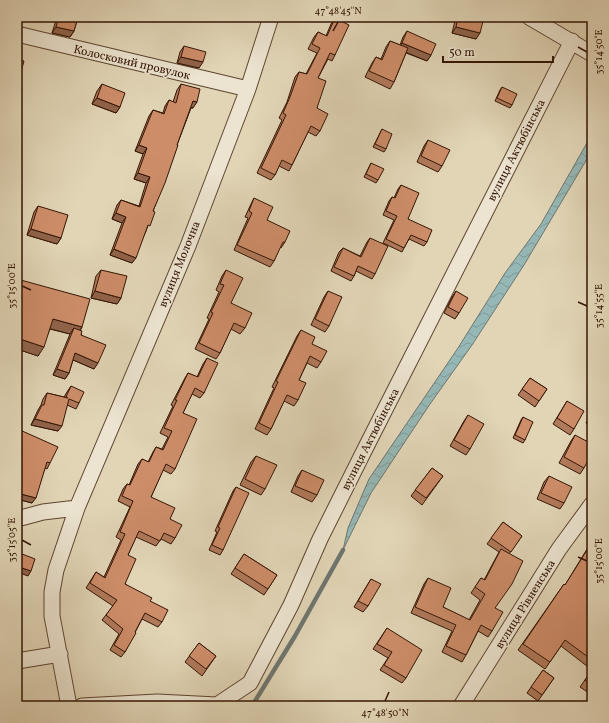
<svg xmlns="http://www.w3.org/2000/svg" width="609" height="723" font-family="Vollkorn,serif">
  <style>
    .water { fill: url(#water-waves); stroke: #6e766f }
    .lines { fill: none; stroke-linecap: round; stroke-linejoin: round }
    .stream { stroke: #6e766f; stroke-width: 4.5 }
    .minor-casing { stroke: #5e4531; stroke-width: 17 }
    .minor { stroke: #ece4d0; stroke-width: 15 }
    .wall { fill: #b0795a; stroke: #331505 }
    .shaded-wall { fill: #90634a; stroke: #331505 }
    .building { fill: #cd8d69; stroke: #331505 }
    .ticks { fill: none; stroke: #331505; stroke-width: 1.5 }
    .labels { text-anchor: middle; stroke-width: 3; stroke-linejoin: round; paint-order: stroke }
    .street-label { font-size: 12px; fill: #331505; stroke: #ece4d0 }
    .neatline { fill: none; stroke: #331505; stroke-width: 1.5 }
    .ticks-label { font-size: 10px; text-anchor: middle; fill: #331505 }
  </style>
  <defs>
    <pattern id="water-waves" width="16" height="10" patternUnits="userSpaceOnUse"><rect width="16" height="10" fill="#95b7b5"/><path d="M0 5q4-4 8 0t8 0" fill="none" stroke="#819c9a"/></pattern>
  </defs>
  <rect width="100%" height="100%" fill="#e1d5b6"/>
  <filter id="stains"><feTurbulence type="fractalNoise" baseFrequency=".005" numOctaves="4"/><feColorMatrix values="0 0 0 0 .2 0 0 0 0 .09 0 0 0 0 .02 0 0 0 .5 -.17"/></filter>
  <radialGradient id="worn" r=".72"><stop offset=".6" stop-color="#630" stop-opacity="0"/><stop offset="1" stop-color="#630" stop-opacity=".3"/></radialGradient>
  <path class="water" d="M592,134V150L584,164L524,265L472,345L430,404L371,493L343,550L348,528L369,479L458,348L505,273L541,224Z"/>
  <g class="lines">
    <path class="stream" d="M252,706L295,636L343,550"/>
    <defs>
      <path id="minor" d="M529,17L592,54
        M17,34L248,89
        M17,519L43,512L77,508
        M17,661L60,654
        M69,706L52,616V592L56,570L77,508L188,246L248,89L271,17
        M82,706L157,702L217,705L250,683L291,605L320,539L365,449L572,41
        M461,706L559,549L592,504"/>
    </defs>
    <use href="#minor" class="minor-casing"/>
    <use href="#minor" class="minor"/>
  </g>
  <path class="wall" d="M57,17H78L74,31L70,37L52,33Z
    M456,17H484L476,39L452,33Z
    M335,18V55L332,61L328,59L318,78L317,108L320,131L316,136L308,132L292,165L289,171L279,166L275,175L271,180L257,173L282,120L279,118L287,102L295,77L299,72L306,74L317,53L308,49L314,37L318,32L326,36L331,24Z
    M407,31L431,55L427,61L406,53L394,82L390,89L365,77L372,63L376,57L381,59L386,47L390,41L400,45L403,37Z
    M184,46L199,68L177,63L180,52Z
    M102,84L120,107L116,113L92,104L97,91Z
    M181,84L193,108H191L177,145L146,231L132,263L110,255L122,223L112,219L117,205L121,200L139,206L146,183L134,179L143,154L135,151L149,116L153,110L163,113L165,106L169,100L173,102L177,90Z
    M502,87L512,105L510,108L495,101L500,90Z
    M382,129L386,149L384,152L373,147Z
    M428,140L442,166L438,172L417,162L424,146Z
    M371,163L378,180L376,183L364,177Z
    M401,185L408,219L427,242L424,246L409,239L404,248L402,252L383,243L394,220L383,215L389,201L392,197L394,198L398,189Z
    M254,198L267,220L285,242L281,248L280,247L274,261L270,267L234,250L248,218L245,217L251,204Z
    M38,206L61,238L57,244L27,235L34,212Z
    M370,238L375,274L372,279L356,271L354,276L351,281L331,271L339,252L343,248L360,256L367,242Z
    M101,270L121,298L117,304L91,298L96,276Z
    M226,270L231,303L245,328L240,334L231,329L220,353L216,359L195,349L209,319L207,318L219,292L216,290L222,276Z
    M17,279L82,327L80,331L94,369L73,360L69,373L65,379L53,375L70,334L50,329L38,356L17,349Z
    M328,291L329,326L325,332L311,325L324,297Z
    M456,291L459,313L455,319L444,313L452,297Z
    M301,330L312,344L321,362L317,368L307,363L299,380L298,400L294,406L284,401L271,429L267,435L255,429L274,388L272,387L297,336Z
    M207,358L204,393L200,398L192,394L183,413L175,469L171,474L163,470L151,497L170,519L175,538L171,544L161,539L156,546L136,537L128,555L125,584L150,601L162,622L158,627L142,619L125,652L121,657L110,650L119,634L102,620L113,606L86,588L96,572L104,577L121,540L116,537L130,507L118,501L123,489L127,484L129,485L138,464L142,459L148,462L153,452L156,447L162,449L168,437L160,433L173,406L171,405L185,378L188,373L197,377L203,364Z
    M592,375V382L589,380Z
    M530,378L547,389L535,407L518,395Z
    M71,386L79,403L76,409L67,405L58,431L31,425L38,410L41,405L43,399L47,393L64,397L67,392Z
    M567,401L574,429L570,435L553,424Z
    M592,413V427L586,423Z
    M468,415L470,449L466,455L450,446L464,421Z
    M523,417L525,440L523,443L513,438L521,420Z
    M20,430L50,463L47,469L45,468L32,503L17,499V434Z
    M575,435L584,468L580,474L559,463L571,441Z
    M256,456L265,489L261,495L240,485L251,462Z
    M432,468L443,476L422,505L411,496Z
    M302,470L317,495L312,502L291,492L298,476Z
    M549,476L564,503L560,509L537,499L544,482Z
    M236,487L223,550L220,555L209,550L217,532L215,531L233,491Z
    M503,522L522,536L509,554L495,608L492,631L488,637L478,631L466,655L462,662L442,652L452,631L411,613L424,584L428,578L443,607L469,620L480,600L471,593L481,578L484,580L499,552L487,544Z
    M592,541V603L591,605L592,607V695L580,687L592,670L561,646L545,669L518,650L564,584L565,585Z
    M244,554L277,575L264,595L231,574Z
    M371,579L368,606L363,612L354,607Z
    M387,628L406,678L402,683L380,670L388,658L373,649Z
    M199,643L216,656L202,676L185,662Z
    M543,670L554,678L538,701L527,693Z"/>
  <path class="shaded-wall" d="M56,27L74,31L70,37L52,33Z
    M456,27L480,33L476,39L452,33Z
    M402,43L431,55L427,61L398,49Z
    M181,57L203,62L199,68L177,63Z
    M97,98L120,107L116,113L92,104Z
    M193,101L197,102L193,108L189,107Z
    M139,145L147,148L143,154L135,151Z
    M138,173L150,177L146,183L134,179Z
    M116,213L126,217L122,223L112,219Z
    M31,229L61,238L57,244L27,235Z
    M114,249L136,258L132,263L110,255Z
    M95,291L121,298L117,304L91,298Z
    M53,319L82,327L76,336L74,328L70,334L47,328Z
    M17,338L44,347L38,356L17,349Z
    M75,353L98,363L94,369L71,359Z
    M57,369L69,373L65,379L53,375Z
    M35,419L62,426L58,431L31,425Z
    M17,493L36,498L32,503L17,499Z
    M19,567L31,571L28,576L17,572Z"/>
  <path class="building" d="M59,17H78L74,31L56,27Z
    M458,17H484L480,33L456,27Z
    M335,18L349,25L335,55L330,53L318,78L326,81L317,108L328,114L320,131L311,126L292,165L282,160L275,175L261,168L286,115L283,113L290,97L299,72L307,74L320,48L312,44L318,32L327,36Z
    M407,31L436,44L431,55L402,43Z
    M390,41L408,48L394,82L369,71L376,57L382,60Z
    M184,46L206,52L203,62L181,57Z
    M17,59L24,61L19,79L17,78Z
    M102,84L125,93L120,107L97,98Z
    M181,84L200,89L197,102L193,101L177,145H178L165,183L153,211L155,212L150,226L148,225L136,258L114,249L126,217L116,213L121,200L140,207L150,177L138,173L147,148L139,145L153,110L164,114L169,100L176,103Z
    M502,87L517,94L512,105L497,98Z
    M382,129L392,134L386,149L375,144Z
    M428,140L450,150L442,166L421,156Z
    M371,163L384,169L378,180L366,174Z
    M401,185L419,193L408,219L432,230L427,242L411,235L404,248L386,239L397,216L386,211L392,197L395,198Z
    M254,198L273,207L267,220L290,231L285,242H283L274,261L237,245L252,213L249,211Z
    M38,206L68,215L61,238L31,229Z
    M370,238L388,246L375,274L358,266L354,276L334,267L343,248L361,257Z
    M101,270L127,276L121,298L95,291Z
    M226,270L243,278L231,303L252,313L245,328L234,323L220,353L199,343L213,313L211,312L224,285L220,284Z
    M17,279L90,299L82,327L53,319L44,347L17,338Z
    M328,291L342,297L329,326L315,319Z
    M456,291L468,298L459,313L448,307Z
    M74,328L82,331L81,335L106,345L98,363L75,353L69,373L57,369Z
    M301,330L315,337L312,344L327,351L321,362L310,356L299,380L306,383L298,400L287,395L271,429L259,423L278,382L276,381Z
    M207,358L218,363L204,393L195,388L183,413L197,419L175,469L166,464L151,497L175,508L170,519L182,525L175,538L164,533L160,541L139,531L128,555L136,559L125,584L152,598L150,601L168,610L162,622L145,613L135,632L136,633L125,652L114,645L123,629L106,615L117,600L90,583L96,572L105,578L125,534L120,532L133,501L122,496L127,484L130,485L142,459L149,462L156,447L163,450L172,431L164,428L177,400H175L188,373L198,377Z
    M530,378L547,389L539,401L522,389Z
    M71,386L84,392L79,403L69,399L62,426L35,419L42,405H44L47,393L68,398L66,397Z
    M567,401L584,411L574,429L557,418Z
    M468,415L484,424L470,449L454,440Z
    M523,417L533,422L525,440L515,435Z
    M20,430L58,447L50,463L47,462L36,498L17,493V439Z
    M575,435L592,444V453L584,468L564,457Z
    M256,456L277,465L265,489L245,479Z
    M432,468L443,476L426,498L415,490Z
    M302,470L324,480L317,495L295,486Z
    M549,476L572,487L564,503L541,493Z
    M236,487L249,493L223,550L212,545L220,528L218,527Z
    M503,522L522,536L511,552L491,538Z
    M592,542V603L591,605L592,607V660L565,640L550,662L523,644L564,584L565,585Z
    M501,549L523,561L512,584L495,608L503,612L492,631L481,625L466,655L446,646L456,625L415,607L428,578L451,588L443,607L470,620L485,594L475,587L481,578L485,580Z
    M17,552L35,559L31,571L19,567L17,571Z
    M244,554L277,575L268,589L235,568Z
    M371,579L381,584L368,606L358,601Z
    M387,628L422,650L406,678L384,665L392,652L377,644Z
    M199,643L216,656L206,669L189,656Z
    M543,670L554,678L542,695L531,687Z
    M592,670V685L585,680Z"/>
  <path class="ticks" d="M333,31L338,22M578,47L587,52M22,286L31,290M578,302L587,306M22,540L31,545M578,557L587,561M385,701L389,692"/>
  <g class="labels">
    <g class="street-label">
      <text transform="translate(132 62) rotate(13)" y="4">Колосковий провулок</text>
      <text transform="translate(516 150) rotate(-63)" y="4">вулиця Актюбінська</text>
      <text transform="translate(179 264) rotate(-68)" y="4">вулиця Молочна</text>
      <text transform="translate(370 439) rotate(-63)" y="4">вулиця Актюбінська</text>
      <text transform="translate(525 604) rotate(-58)" y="4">вулиця Рівненська</text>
    </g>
  </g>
  <rect width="609" height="723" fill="none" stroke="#e1d5b6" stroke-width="44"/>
  <path d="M443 56v6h110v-6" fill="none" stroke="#331505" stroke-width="2"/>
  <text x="449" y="56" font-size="12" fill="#331505" stroke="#ece4d0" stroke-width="3" paint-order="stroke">50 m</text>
  <rect x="22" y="22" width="565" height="679" class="neatline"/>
  <g class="ticks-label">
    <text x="338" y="14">47°48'45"N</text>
    <text transform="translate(598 52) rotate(-90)" y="4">35°14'50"E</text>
    <text transform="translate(11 286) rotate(-90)" y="4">35°15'00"E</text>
    <text transform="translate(598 306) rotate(-90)" y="4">35°14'55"E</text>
    <text transform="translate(11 540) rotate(-90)" y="4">35°15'05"E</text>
    <text transform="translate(598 561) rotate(-90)" y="4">35°15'00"E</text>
    <text x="385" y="716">47°48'50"N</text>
  </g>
  <rect width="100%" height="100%" filter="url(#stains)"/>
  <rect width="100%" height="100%" fill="url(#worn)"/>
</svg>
